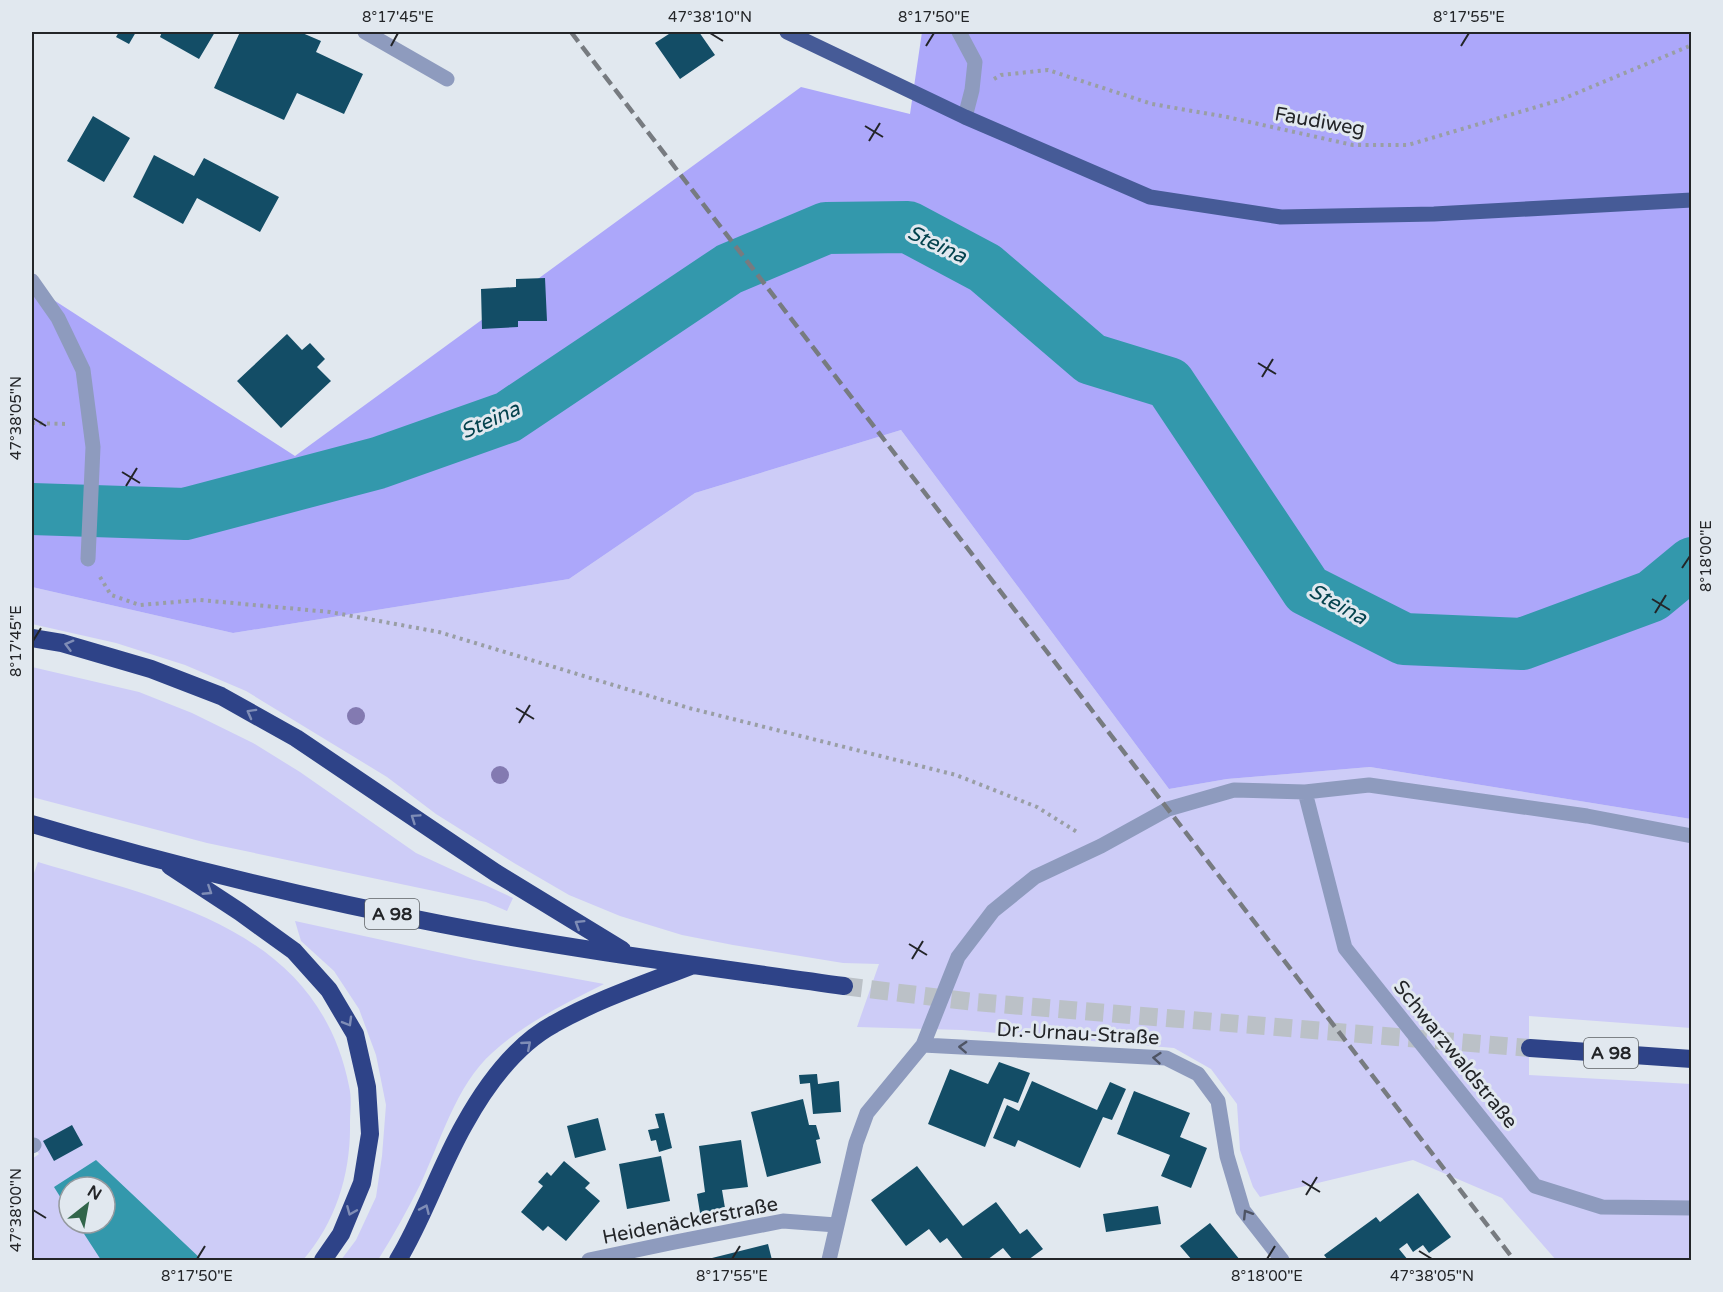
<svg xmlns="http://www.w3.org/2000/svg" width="1723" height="1292" font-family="'Varela Round',sans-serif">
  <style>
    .green { fill: #cdccf7; fill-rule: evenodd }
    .forest { fill: #aca7fa }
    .water { fill: #3398ac }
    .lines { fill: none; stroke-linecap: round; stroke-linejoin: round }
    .river { stroke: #3398ac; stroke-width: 52 }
    .building { fill: #134d66 }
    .highway-tunnel { stroke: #bbc1c7; stroke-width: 18; stroke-dasharray: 18 9; stroke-linecap: butt }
    .path { stroke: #999ea4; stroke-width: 4; stroke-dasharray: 3 4.5; stroke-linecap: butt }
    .minor { stroke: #8e9bbe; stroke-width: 15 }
    .major { stroke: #465b97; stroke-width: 15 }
    .highway { stroke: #2e4388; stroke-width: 18 }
    .rail { stroke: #777b80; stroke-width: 4.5; stroke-dasharray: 12 6; stroke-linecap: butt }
    .tree { fill: #837ab1 }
    .oneway { stroke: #7f8db6 }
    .oneway2 { stroke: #4e5464 }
    .ticks { fill: none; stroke: #232528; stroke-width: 2 }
    .labels { text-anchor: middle; stroke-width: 6; stroke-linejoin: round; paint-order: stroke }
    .shield { fill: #e1e8ef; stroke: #5c6064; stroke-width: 1.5 }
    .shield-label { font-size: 18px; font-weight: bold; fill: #232528 }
    .street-label { font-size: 20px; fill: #232528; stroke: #e1e8ef }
    .water-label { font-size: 21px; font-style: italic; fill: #04424d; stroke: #e1e8ef }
    .neatline { fill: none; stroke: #232528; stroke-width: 2 }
    .ticks-label { font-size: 15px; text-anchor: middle; fill: #232528 }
  </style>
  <rect width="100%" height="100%" fill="#e1e8ef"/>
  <path class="green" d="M901,430L1169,789L1227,779L1370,767L1691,819V1028L1529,1016V1075L1691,1084V1260H1556L1502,1198L1413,1160L1260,1197L1253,1187L1240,1150L1237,1104L1211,1069L1174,1048L962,1030L857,1027L879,964L843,963L733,945L682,935L620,916L569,895L514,863L436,814L387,777L246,691L185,665L116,643L32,624V587L233,633L569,579L695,493Z
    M32,667L139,692L192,713L253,743L300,772L416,853L513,898L507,911L486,902L207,843L32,797Z
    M38,862C168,901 318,930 349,1086C352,1098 350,1111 350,1123C351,1173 336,1222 303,1260H32V1159L39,1154L32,1145V873H34ZM69,1187H105V1223H69Z
    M295,921L474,960L604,984C564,1004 525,1023 492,1053C456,1085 440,1143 420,1185C407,1211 393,1236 378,1260H341L356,1240L376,1197L382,1156L386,1105L376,1055L359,1009L334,971L301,941Z"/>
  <path class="forest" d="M922,32H1691V819L1370,767L1227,779L1169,789L901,430L695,493L569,579L233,633L32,587V286L295,456L801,87L910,114Z"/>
  <path class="water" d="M96,1160L202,1260H101L77,1223H105V1187H69V1211L54,1187Z"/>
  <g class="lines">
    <path class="river" d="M32,509L185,514L378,463L508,417L729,269L826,228L908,227L985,268L1091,359L1169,383L1307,590L1404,639L1522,644L1652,596L1692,563"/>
  </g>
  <path class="building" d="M119,32H136L129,44L116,37Z
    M162,32H215L199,59L160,37Z
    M240,32H300L321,41L316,52L363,74L344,114L297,93L284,120L214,88Z
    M672,32H699L715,55L680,79L655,43Z
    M93,116L130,138L104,182L67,161Z
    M154,155L194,176L204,158L279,197L260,232L197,198L183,224L133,197Z
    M545,278L547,321H518V327L482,329L481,289L516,287V279Z
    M287,334L302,350L310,343L325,359L317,367L331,381L281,428L237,381Z
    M999,1062L1030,1073L1018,1103L1004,1098L985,1147L928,1124L950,1069L988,1084Z
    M817,1074L818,1084L839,1081L841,1112L813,1114L810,1083L800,1084L799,1075Z
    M1032,1081L1097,1110L1110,1082L1126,1089L1112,1120L1103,1117L1080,1168L1018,1140L1015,1147L993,1138L1007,1105L1019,1111Z
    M1134,1091L1190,1113L1180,1137L1207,1148L1191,1188L1161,1176L1170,1155L1117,1134Z
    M803,1099L809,1125H816L820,1139L816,1140L821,1163L767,1177L751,1112Z
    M664,1113L672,1148L659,1152L656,1140L651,1141L648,1130L659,1128L655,1114Z
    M598,1118L606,1150L575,1158L567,1126Z
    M72,1125L83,1145L54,1161L43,1141Z
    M741,1140L748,1187L722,1190L726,1214L701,1219L697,1194L705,1192L699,1146Z
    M661,1156L670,1201L627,1209L619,1164Z
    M564,1161L590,1183L585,1188L600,1201L566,1241L548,1226L543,1231L521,1212L543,1186L538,1182L547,1172L551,1176Z
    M917,1166L963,1226L996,1202L1020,1234L1027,1229L1043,1249L1028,1260H1013L1003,1248L987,1260H964L947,1238L940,1243L929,1229L906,1246L871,1200Z
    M1418,1193L1451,1237L1429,1253L1423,1245L1413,1252L1407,1243L1399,1249L1408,1260H1328L1324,1255L1376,1217L1380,1222Z
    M1158,1206L1161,1224L1106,1232L1103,1214Z
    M1210,1223L1240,1260H1192L1180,1246Z
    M768,1244L772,1260H704Z"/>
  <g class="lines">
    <path class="highway-tunnel" d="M844,986L974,1002L1530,1048"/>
    <path class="path" d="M994,79L1001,75L1048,70L1152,104L1227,117L1353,145H1408L1560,100L1692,45
      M32,423L68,424
      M100,577L111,595L140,605L200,600L330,612L439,632L689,708L956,775L1037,807L1077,832"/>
    <path class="minor" d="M365,32L447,79
      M959,32L975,62L972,90L965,117
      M32,281L58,318L83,370L93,447L88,559
      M1305,792L1345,948L1535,1186L1602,1207L1692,1208
      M923,1045L1166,1058L1198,1074L1218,1101L1227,1156L1243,1210L1282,1260
      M32,1146L34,1145
      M589,1260L670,1243L783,1221L836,1225
      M829,1260L856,1143L867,1113L923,1045L958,957L993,911L1035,877L1101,846L1168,809L1234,790L1305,792L1369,785L1587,816L1692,836"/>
    <path class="major" d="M787,32L965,117L1150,197L1281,217L1434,214L1692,200"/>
    <path class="highway" d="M32,638L62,643L151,669L221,696L296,738L496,873L622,950
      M32,824C166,864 303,897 441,924C574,950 710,967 844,986
      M170,866L240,912L294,951L329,990L355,1034L367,1087L370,1134L362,1183L341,1234L323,1260
      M1530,1048L1692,1059
      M398,1260C424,1217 439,1169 464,1125C485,1087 515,1045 554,1024C598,999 647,983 693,965"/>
    <path class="rail" d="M571,32L1514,1260"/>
  </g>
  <g class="tree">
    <circle cx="356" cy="716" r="9"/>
    <circle cx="500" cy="775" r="9"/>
  </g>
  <defs><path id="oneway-chevron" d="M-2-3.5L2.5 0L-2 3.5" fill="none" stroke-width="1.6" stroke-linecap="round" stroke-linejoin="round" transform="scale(1.5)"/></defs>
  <g class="oneway">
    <use href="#oneway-chevron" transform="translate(69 645) rotate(-165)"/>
    <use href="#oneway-chevron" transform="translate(251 713) rotate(-151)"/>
    <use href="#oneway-chevron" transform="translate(415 818) rotate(-146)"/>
    <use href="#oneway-chevron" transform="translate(208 891) rotate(33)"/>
    <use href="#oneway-chevron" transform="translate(579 924) rotate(-148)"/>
    <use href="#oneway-chevron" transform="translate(348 1022) rotate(60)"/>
    <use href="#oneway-chevron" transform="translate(527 1045) rotate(-41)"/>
    <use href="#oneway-chevron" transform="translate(425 1209) rotate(-66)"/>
    <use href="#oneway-chevron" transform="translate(351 1211) rotate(113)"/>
  </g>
  <g class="oneway2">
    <use href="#oneway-chevron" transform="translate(963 1047) rotate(-177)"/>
    <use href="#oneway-chevron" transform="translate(1157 1058) rotate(-175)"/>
    <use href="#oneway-chevron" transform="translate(1247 1214) rotate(-122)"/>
  </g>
  <path class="ticks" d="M710,33L723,41M391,46L398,33M926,46L934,33M1461,46L1469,33M865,126L883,137M869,141L880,123M1258,363L1276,374M1262,377L1273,359M33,418L46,426M122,472L140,483M126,486L137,468M1682,568L1690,556M1652,599L1670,610M1655,613L1666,595M33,641L41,628M516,708L534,719M519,723L530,705M909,944L927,955M912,959L923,941M1302,1181L1320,1192M1306,1195L1317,1177M33,1210L46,1218M1419,1251L1432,1259M197,1259L205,1246M732,1259L740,1246M1267,1259L1275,1246"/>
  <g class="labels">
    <g class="shield">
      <rect x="365" y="899" width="54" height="30" rx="4.5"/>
      <rect x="1584" y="1038" width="54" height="30" rx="4.5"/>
    </g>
    <g class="shield-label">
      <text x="392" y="920">A 98</text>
      <text x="1611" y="1059">A 98</text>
    </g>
    <g class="street-label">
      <text transform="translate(1320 121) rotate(10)" y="7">Faudiweg</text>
      <text transform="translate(1078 1033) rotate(3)" y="7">Dr.-Urnau-Straße</text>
      <text transform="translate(1456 1054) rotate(51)" y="7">Schwarzwaldstraße</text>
      <text transform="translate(690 1220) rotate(-11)" y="7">Heidenäckerstraße</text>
    </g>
    <g class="water-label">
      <text transform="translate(937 244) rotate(25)" y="7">Steina</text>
      <text transform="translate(490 420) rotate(-24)" y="7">Steina</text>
      <text transform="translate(1338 604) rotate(29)" y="7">Steina</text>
    </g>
  </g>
  <rect width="1723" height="1292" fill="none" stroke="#e1e8ef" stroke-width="66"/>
  <g transform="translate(87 1205) rotate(31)"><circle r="28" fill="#e1e8ef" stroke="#959a9f" stroke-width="1.5"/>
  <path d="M0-4.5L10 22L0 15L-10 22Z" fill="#31654a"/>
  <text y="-9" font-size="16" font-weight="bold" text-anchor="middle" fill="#232528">N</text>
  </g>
  <rect x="33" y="33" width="1657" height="1226" class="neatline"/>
  <g class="ticks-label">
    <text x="398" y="22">8°17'45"E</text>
    <text x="710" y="22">47°38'10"N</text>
    <text x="934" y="22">8°17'50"E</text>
    <text x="1469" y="22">8°17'55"E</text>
    <text transform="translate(16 418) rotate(-90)" y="5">47°38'05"N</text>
    <text transform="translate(1706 556) rotate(-90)" y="5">8°18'00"E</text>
    <text transform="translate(16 641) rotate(-90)" y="5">8°17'45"E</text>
    <text transform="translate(16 1210) rotate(-90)" y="5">47°38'00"N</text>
    <text x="197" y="1281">8°17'50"E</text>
    <text x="732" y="1281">8°17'55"E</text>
    <text x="1267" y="1281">8°18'00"E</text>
    <text x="1432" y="1281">47°38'05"N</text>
  </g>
</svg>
